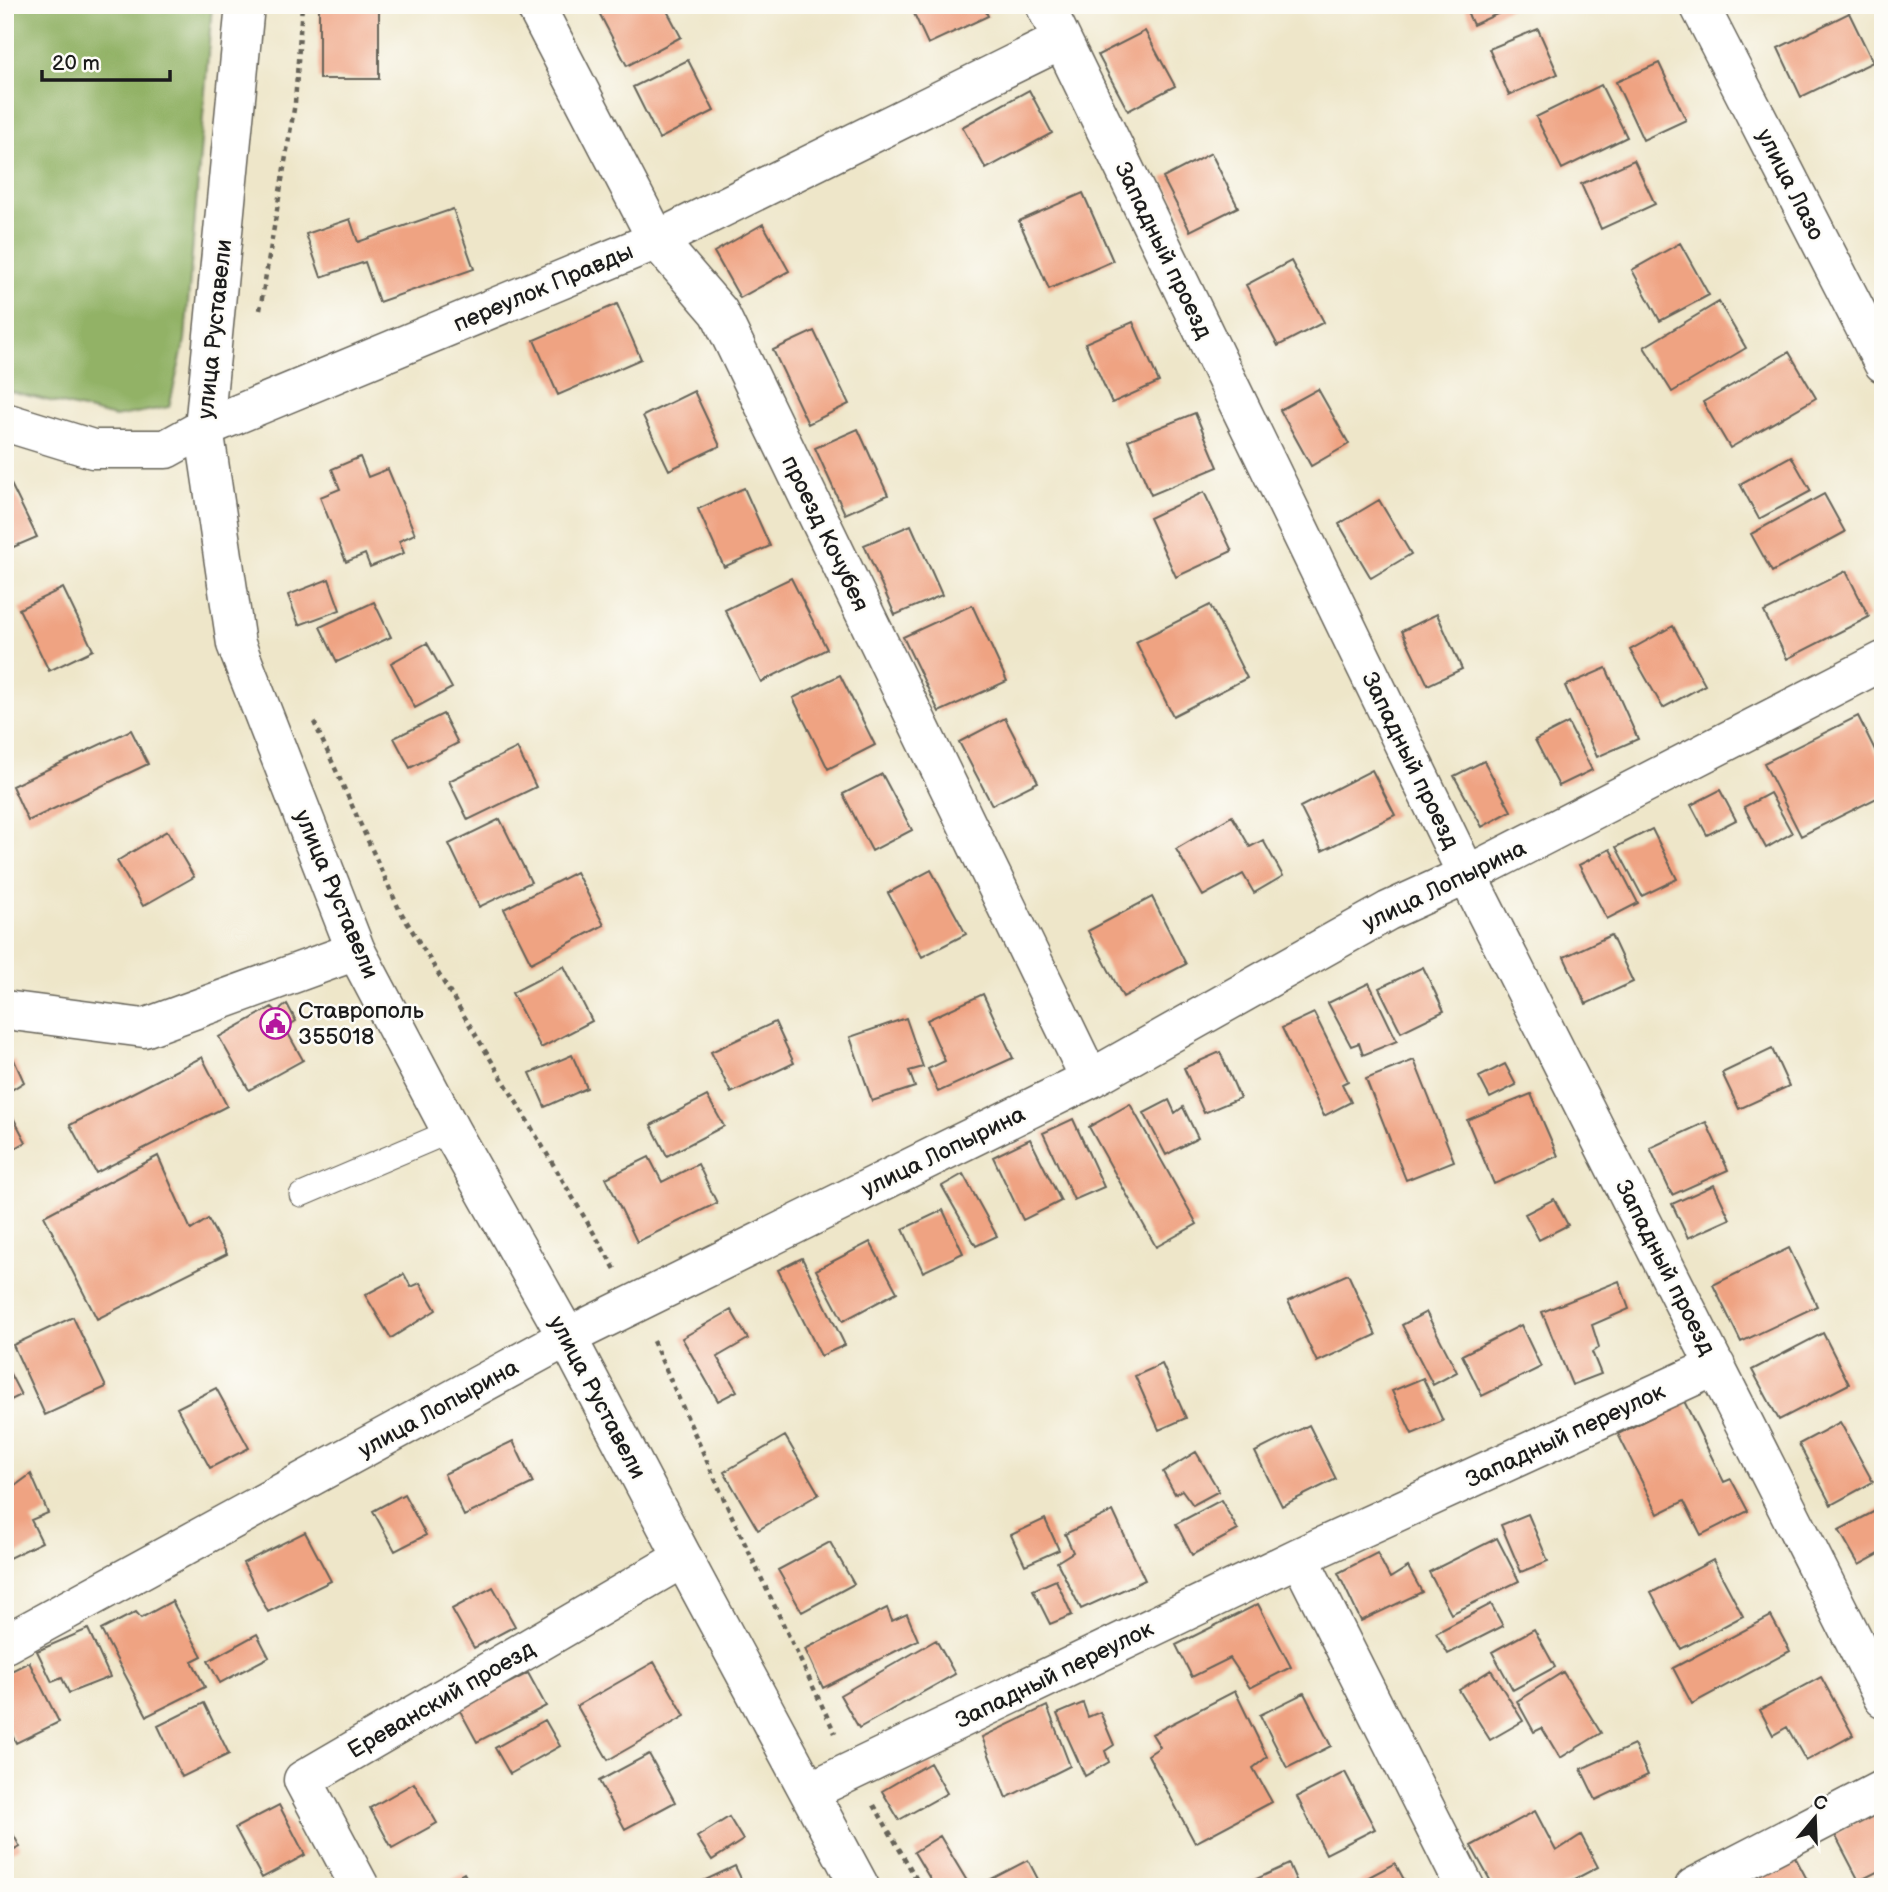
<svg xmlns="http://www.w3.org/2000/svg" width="1888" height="1892" font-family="'Balsamiq Sans',sans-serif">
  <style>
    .forest { fill: #92b266; stroke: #576741; stroke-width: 2 }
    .building { fill: #efa382 }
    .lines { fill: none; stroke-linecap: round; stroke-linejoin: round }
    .lane-casing { stroke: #666359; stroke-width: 25 }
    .street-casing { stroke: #666359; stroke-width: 41 }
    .secondary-casing { stroke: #666359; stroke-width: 41 }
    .path { stroke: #666359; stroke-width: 4.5; stroke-dasharray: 5 5; stroke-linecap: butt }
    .lane { stroke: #fff; stroke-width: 23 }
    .street { stroke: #fff; stroke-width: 38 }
    .secondary { stroke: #fff; stroke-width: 38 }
    .labels { text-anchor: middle; stroke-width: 5; stroke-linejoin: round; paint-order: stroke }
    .street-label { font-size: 23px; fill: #1c1c1c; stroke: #fdfcf7 }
    .poi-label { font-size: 23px; fill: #1c1c1c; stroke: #fdfcf7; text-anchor: start }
  </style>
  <rect width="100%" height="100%" fill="#fdfcf7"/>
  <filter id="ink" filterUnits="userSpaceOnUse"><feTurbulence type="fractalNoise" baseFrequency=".0143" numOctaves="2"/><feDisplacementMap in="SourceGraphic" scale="14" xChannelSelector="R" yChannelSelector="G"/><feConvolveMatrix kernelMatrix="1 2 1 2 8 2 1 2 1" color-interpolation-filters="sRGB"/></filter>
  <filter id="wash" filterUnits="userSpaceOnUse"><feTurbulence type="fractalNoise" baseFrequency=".00686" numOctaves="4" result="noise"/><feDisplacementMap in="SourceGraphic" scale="28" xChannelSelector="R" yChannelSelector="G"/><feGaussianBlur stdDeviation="1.57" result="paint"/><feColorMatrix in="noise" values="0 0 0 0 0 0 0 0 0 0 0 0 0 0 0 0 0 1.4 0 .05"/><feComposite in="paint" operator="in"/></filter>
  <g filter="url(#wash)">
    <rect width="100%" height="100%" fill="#eee6c9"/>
    <path class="forest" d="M5,5H212L185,340L169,407L115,417L5,390Z"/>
    <g id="blocks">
      <path class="building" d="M319,5H379V79H319Z
        M595,5H664L681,37L627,66Z
        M910,5H983L988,16L928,44Z
        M1464,5H1517L1473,25Z
        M1849,13L1873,62L1801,97L1778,48Z
        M1538,29L1558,74L1509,95L1489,49Z
        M1145,31L1175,86L1128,111L1098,55Z
        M688,60L714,111L659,139L633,87Z
        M1659,63L1686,120L1643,140L1616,82Z
        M1601,85L1627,137L1562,169L1536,117Z
        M1029,90L1052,133L986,169L962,127Z
        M1211,153L1238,207L1190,231L1163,178Z
        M1634,160L1655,204L1601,229L1581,184Z
        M1083,193L1113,261L1049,289L1019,221Z
        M453,209L474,269L379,302L365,262L321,277L306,234L350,219L358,242Z
        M763,224L789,271L740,298L714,252Z
        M1680,243L1709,295L1660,321L1632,270Z
        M1291,261L1324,322L1278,346L1246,285Z
        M1719,302L1746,348L1672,392L1644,347Z
        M617,304L641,359L558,395L534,340Z
        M1133,322L1159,382L1112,403L1085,343Z
        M814,331L849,404L808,424L773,350Z
        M1789,352L1816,398L1730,448L1703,402Z
        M1318,389L1349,444L1311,466L1280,410Z
        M694,391L720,446L669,470L643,416Z
        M1195,413L1218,467L1151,495L1128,440Z
        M858,429L888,495L845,514L815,448Z
        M1791,456L1811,491L1759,519L1740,484Z
        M360,457L368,477L388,469L415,534L399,541L404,553L370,567L365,554L346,562L320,497L340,489L332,469Z
        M5,472L37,537L11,548L5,539Z
        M744,488L770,546L724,567L698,509Z
        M1204,492L1232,551L1176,577L1149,518Z
        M1824,494L1845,532L1772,572L1751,534Z
        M1379,500L1411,554L1371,578L1339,524Z
        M911,525L942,595L895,615L864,545Z
        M1846,571L1869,617L1787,659L1764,612Z
        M791,578L827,649L761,682L725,610Z
        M329,579L340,610L299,625L288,595Z
        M63,588L93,650L49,671L19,609Z
        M374,602L391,637L337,662L320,627Z
        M972,605L1007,681L939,712L903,637Z
        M1210,605L1247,678L1173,716L1136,642Z
        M1437,614L1462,669L1428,685L1402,631Z
        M1673,626L1705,685L1663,708L1630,650Z
        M427,643L452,688L415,708L391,663Z
        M1606,668L1638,739L1597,757L1565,686Z
        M840,675L875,745L828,769L793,698Z
        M443,714L458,743L410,768L394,738Z
        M1858,716L1883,766V795L1801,836L1764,763Z
        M1005,718L1038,782L992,805L959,742Z
        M1568,723L1592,770L1559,786L1535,740Z
        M131,730L148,764L28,821L12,786Z
        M517,748L536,787L468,820L449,781Z
        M1484,761L1511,811L1482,827L1454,776Z
        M1372,770L1395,815L1322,851L1300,807Z
        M882,774L912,830L872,851L843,794Z
        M1720,790L1736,820L1707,835L1691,805Z
        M1770,793L1792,833L1766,848L1744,807Z
        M1232,816L1250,847L1263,840L1283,876L1254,893L1243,874L1203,896L1176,849Z
        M500,819L531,882L479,907L449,844Z
        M1652,829L1677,879L1642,896L1616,847Z
        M167,831L194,877L143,906L117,861Z
        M1610,849L1638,903L1607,919L1579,865Z
        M931,870L966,934L922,957L888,893Z
        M576,872L604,925L531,963L504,909Z
        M1152,897L1186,964L1123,997L1088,931Z
        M1611,935L1633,982L1586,1004L1564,957Z
        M564,966L592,1021L541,1048L512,993Z
        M1423,967L1444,1011L1401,1032L1379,988Z
        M1369,983L1397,1041L1363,1055L1359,1043L1351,1046L1328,1003Z
        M983,994L1013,1058L938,1092L928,1069L945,1061L927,1020Z
        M287,1004L296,1021L285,1028L303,1060L249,1090L219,1037L272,1007L277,1012Z
        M1314,1013L1348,1081L1342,1084L1351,1102L1324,1116L1282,1028Z
        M906,1018L923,1067L909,1071L915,1087L872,1101L850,1037Z
        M775,1022L794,1063L731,1093L711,1052Z
        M1772,1049L1789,1086L1739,1109L1722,1073Z
        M1220,1052L1240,1098L1204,1113L1184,1068Z
        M572,1055L587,1088L545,1107L530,1073Z
        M202,1057L227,1106L96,1173L70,1125Z
        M14,1060L24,1082L5,1094V1065Z
        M1414,1060L1454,1161L1406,1180L1366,1079Z
        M1505,1064L1516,1085L1490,1098L1479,1077Z
        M1531,1094L1558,1156L1494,1184L1467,1120Z
        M707,1096L724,1126L667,1156L651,1125Z
        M1169,1100L1175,1113L1183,1107L1198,1138L1166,1155L1144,1113Z
        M5,1102L26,1142L5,1154Z
        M1130,1104L1197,1224L1156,1247L1089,1127Z
        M1073,1119L1104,1187L1074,1200L1043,1133Z
        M1706,1122L1728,1170L1672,1195L1650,1148Z
        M1030,1139L1061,1201L1023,1220L993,1157Z
        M158,1156L191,1230L208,1219L227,1254L97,1319L44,1216Z
        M649,1157L662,1182L698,1164L717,1203L637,1242L606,1178Z
        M963,1174L997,1236L976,1246L942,1186Z
        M1714,1185L1730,1219L1688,1238L1672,1204Z
        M1554,1199L1568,1225L1539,1240L1525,1214Z
        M943,1210L963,1253L923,1272L903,1229Z
        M870,1242L897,1292L843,1321L816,1270Z
        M1789,1248L1817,1306L1741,1342L1713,1285Z
        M802,1258L845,1345L821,1356L778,1270Z
        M404,1274L411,1287L420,1283L436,1310L391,1338L365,1295Z
        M1348,1274L1376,1335L1317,1362L1288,1301Z
        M1619,1281L1629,1309L1592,1325L1599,1347L1592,1352L1601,1374L1572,1385L1542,1312Z
        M731,1310L748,1339L717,1357L737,1391L718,1401L682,1338Z
        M1426,1312L1457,1372L1433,1385L1402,1325Z
        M73,1317L106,1387L45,1415L13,1345Z
        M1521,1325L1541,1367L1482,1396L1462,1355Z
        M1823,1333L1849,1384L1779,1420L1752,1370Z
        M5,1364L21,1395L5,1403Z
        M1162,1364L1186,1418L1159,1430L1135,1376Z
        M1423,1378L1443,1421L1412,1434L1392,1391Z
        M216,1388L249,1448L210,1468L177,1408Z
        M1684,1401L1724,1482L1731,1479L1748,1511L1701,1535L1684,1501L1658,1514L1618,1434Z
        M1840,1422L1873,1482L1831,1505L1799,1444Z
        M1309,1425L1336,1479L1282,1506L1255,1452Z
        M785,1436L819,1494L758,1530L724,1472Z
        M513,1441L533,1483L464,1516L444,1474Z
        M1196,1452L1219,1491L1193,1505L1182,1490L1175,1494L1163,1472Z
        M5,1469L16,1485L31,1474L48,1513L31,1520L42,1542L5,1560Z
        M404,1494L426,1535L395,1551L373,1511Z
        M1221,1500L1238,1530L1192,1555L1176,1524Z
        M1883,1507V1552L1859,1565L1839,1530Z
        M1113,1511L1145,1580L1081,1609L1057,1562L1073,1552L1065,1534Z
        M1528,1514L1548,1561L1521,1572L1501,1525Z
        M1045,1519L1059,1550L1025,1565L1011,1535Z
        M305,1532L331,1581L268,1612L243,1563Z
        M1497,1538L1519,1581L1451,1614L1429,1572Z
        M830,1542L854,1584L802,1612L778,1570Z
        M1377,1553L1390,1578L1408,1567L1422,1592L1361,1621L1338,1573Z
        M1713,1560L1743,1616L1681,1649L1651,1593Z
        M1056,1580L1072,1615L1050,1624L1033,1590Z
        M493,1587L515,1626L474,1648L452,1609Z
        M172,1601L202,1656L192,1661L205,1687L147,1716L101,1630L136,1612L141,1618Z
        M1258,1604L1291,1667L1250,1688L1230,1658L1192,1677L1176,1645Z
        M1491,1604L1503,1626L1448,1654L1436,1633Z
        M887,1608L892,1621L907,1614L918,1640L823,1688L805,1649Z
        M1771,1616L1790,1651L1692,1704L1673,1668Z
        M88,1629L110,1677L69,1693L62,1678L52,1682L37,1651Z
        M1534,1629L1555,1667L1513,1690L1492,1652Z
        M257,1634L269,1657L220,1683L208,1661Z
        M936,1640L955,1674L859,1728L840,1695Z
        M29,1662L59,1722L16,1743L5,1721V1674Z
        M654,1662L685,1716L608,1760L577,1706Z
        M1491,1670L1523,1721L1490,1740L1459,1690Z
        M1563,1672L1601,1733L1560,1758L1542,1728L1534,1732L1517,1701Z
        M528,1673L546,1706L477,1742L459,1709Z
        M1821,1677L1853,1735L1806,1761L1787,1727L1773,1735L1760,1710Z
        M1235,1691L1267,1757L1253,1768L1272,1802L1195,1843L1148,1755L1160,1747L1152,1734Z
        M1304,1693L1331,1746L1287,1768L1260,1715Z
        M204,1703L229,1754L182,1777L158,1726Z
        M1083,1703L1088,1717L1100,1712L1114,1745L1105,1751L1109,1762L1085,1776L1057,1714Z
        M1047,1706L1070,1766L1006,1798L982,1737Z
        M545,1720L560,1746L510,1774L495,1748Z
        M1634,1745L1648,1775L1596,1800L1581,1769Z
        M649,1754L675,1802L625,1829L599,1781Z
        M930,1763L947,1793L899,1820L882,1791Z
        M1345,1772L1375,1829L1326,1854L1297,1797Z
        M414,1783L437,1823L392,1848L370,1808Z
        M279,1805L305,1855L262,1878L235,1828Z
        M1883,1808V1869L1859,1881L1834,1833Z
        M1535,1811L1556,1851L1581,1835L1598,1867L1560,1887H1494L1471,1846Z
        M729,1817L743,1840L712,1860L697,1837Z
        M5,1819L20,1847L5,1855Z
        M940,1836L967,1881L957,1887H935L914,1852Z
        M1793,1853L1811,1887H1752L1747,1877Z
        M1028,1860L1042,1887H976Z
        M1395,1863L1408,1887H1350Z
        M1289,1864L1299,1887H1239Z
        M735,1866L745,1887H703L701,1882Z
        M464,1873L472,1887H439Z"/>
    </g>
  </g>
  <g filter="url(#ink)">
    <use href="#blocks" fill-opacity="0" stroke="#666359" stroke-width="2"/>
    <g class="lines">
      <defs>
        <path id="lane" d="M301,1195L451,1131"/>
        <path id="street" d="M535,5L657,240L719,312L1090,1079
          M1045,5L1467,875L1883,1698
          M1699,5L1883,363
          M5,422L93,449H166L204,428L657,240L1062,40
          M5,1010L144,1028L356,951
          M1299,1557L1465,1887
          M5,1644L567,1337L1090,1079L1388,911L1467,875L1883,661
          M810,1791L1299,1557L1716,1366
          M360,1887L303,1780L683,1558
          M1694,1887L1883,1789"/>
        <path id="secondary" d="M245,5L204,428L236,644L356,951L451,1131L567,1337L683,1558L860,1887"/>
      </defs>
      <use href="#lane" class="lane-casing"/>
      <use href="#street" class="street-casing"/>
      <use href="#secondary" class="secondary-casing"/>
      <path class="path" d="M260,310L295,103L302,5
        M314,722L399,909L508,1088L615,1269
        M653,1341L728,1508L835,1733
        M874,1805L921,1887"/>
      <use href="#lane" class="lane"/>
      <use href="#street" class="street"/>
      <use href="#secondary" class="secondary"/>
    </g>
  </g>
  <defs>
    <symbol id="civic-ring" viewBox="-11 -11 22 22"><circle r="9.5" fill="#fdfcf7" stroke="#b5179e" stroke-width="1.5"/><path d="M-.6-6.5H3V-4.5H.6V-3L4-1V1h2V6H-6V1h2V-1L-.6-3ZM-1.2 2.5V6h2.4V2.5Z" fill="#b5179e"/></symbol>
  </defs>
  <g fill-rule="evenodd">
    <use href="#civic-ring" x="258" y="1006" width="35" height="35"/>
  </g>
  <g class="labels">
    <g class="street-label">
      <text transform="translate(1791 184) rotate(63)" y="8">улица Лазо</text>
      <text transform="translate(1164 250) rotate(64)" y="8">Западный проезд</text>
      <text transform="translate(543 287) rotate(-23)" y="8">переулок Правды</text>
      <text transform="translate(214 329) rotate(-84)" y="8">улица Руставели</text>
      <text transform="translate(826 533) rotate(64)" y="8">проезд Кочубея</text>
      <text transform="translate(1411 760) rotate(64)" y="8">Западный проезд</text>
      <text transform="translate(1444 885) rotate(-26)" y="8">улица Лопырина</text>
      <text transform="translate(337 894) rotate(67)" y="8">улица Руставели</text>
      <text transform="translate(943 1151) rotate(-26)" y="8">улица Лопырина</text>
      <text transform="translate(1666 1267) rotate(63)" y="8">Западный проезд</text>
      <text transform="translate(598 1397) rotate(62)" y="8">улица Руставели</text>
      <text transform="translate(438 1408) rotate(-29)" y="8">улица Лопырина</text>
      <text transform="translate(1565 1435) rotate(-25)" y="8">Западный переулок</text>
      <text transform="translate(1054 1674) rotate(-26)" y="8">Западный переулок</text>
      <text transform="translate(441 1699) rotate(-30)" y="8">Ереванский проезд</text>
    </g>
    <g class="poi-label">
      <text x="298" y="1018">Ставрополь<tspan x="298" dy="26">355018</tspan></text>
    </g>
  </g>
  <rect width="1888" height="1892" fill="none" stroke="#fdfcf7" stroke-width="28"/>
  <g transform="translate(1815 1818) rotate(19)" stroke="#fdfcf7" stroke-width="5" paint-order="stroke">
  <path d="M0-5L12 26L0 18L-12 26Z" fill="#1c1c1c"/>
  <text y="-10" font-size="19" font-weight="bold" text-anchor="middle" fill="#1c1c1c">С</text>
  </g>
  <path d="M42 70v10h128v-10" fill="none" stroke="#1c1c1c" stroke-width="3.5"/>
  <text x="52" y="70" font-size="21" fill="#1c1c1c" stroke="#fdfcf7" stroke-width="5" paint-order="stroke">20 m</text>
</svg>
